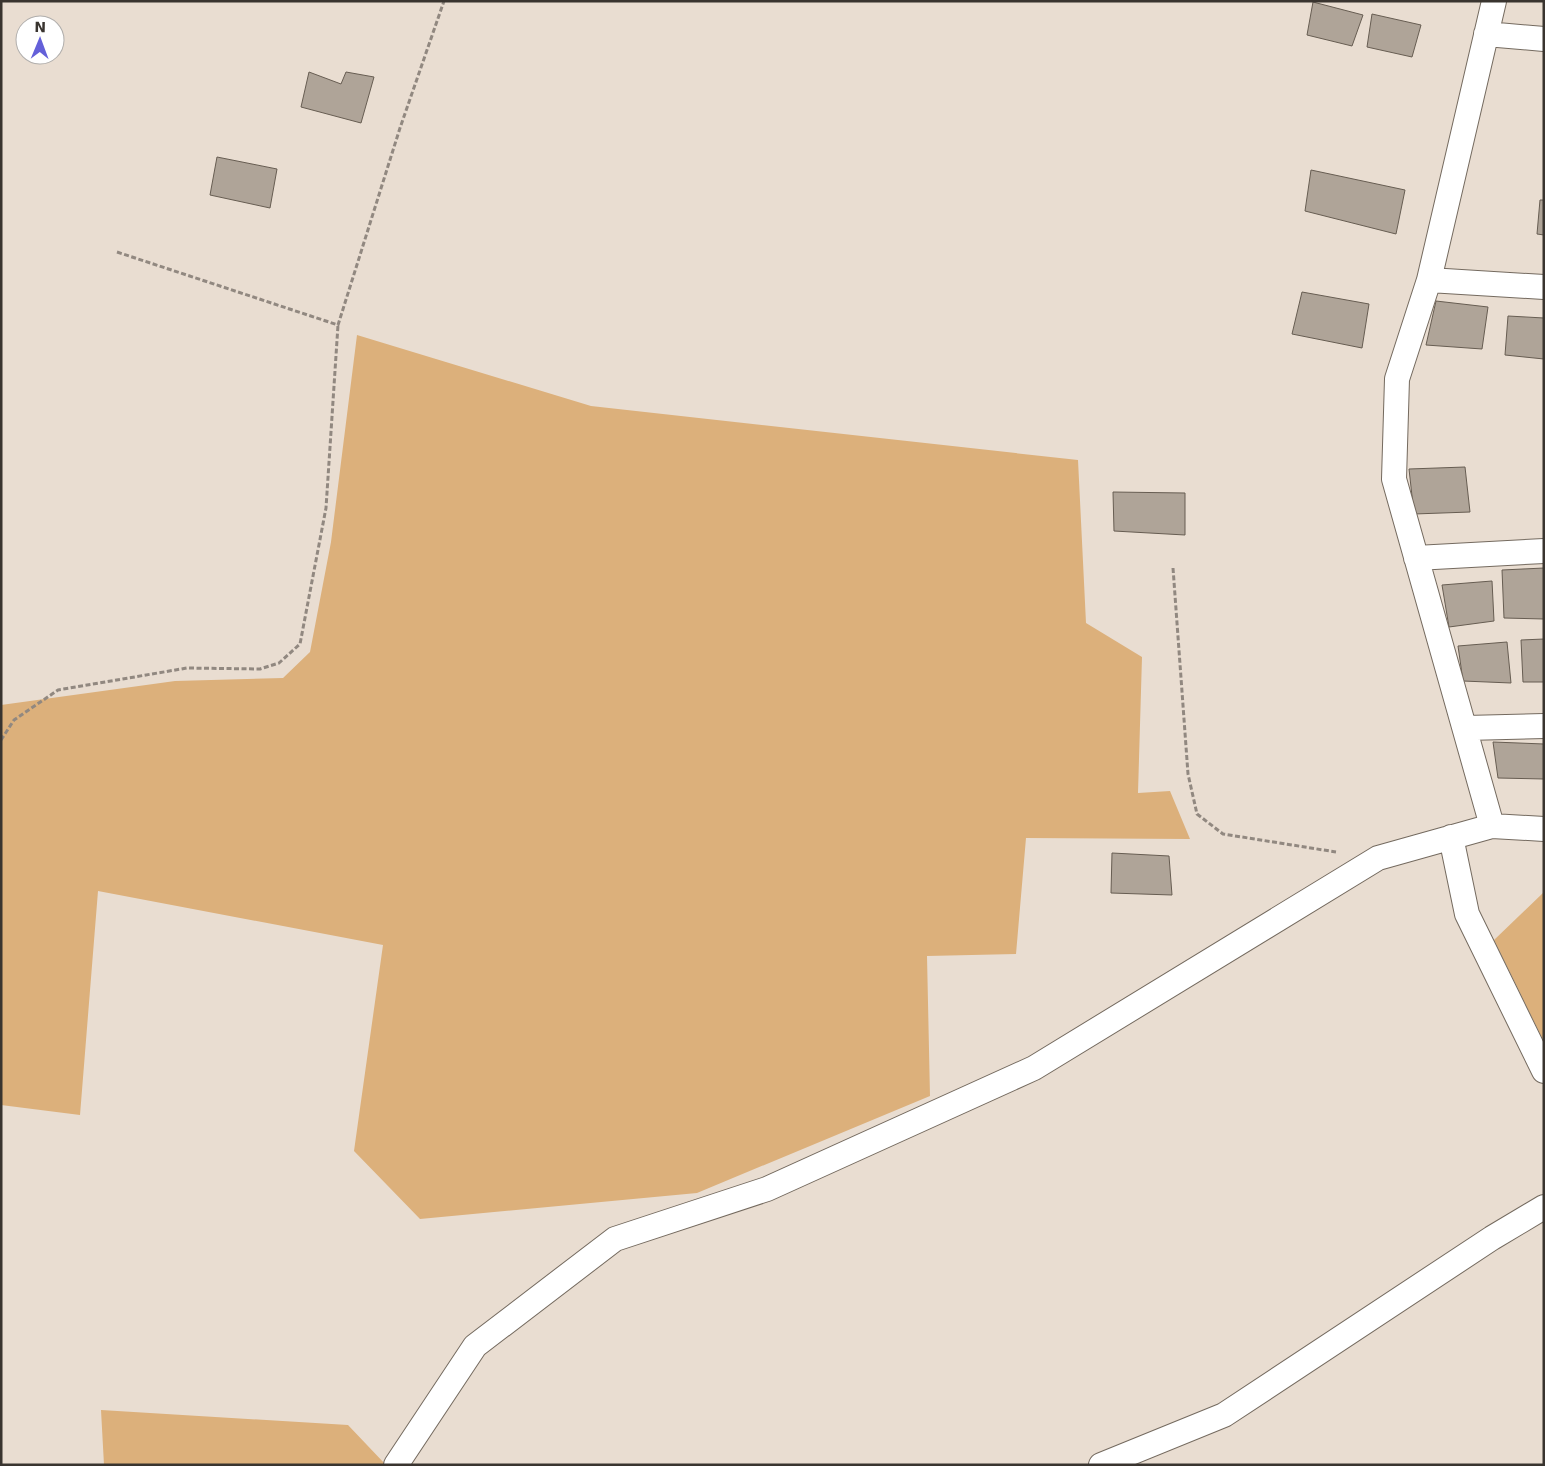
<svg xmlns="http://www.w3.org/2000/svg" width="1545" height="1466" font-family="'DejaVu Sans',sans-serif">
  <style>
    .green { fill: #dcb07b }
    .building { fill: #afa498; stroke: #675d52 }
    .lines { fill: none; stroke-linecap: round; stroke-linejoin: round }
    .street-casing { stroke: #746a5f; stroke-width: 26 }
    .path { stroke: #918880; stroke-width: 3; stroke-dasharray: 5 2.5; stroke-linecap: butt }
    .street { stroke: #fff; stroke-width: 24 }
  </style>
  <rect width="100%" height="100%" fill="#e9ddd1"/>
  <path class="green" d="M357,335L591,406L1078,460L1086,623L1142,657L1138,793L1170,791L1190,839L1026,838L1016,954L927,956L930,1096L697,1193L420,1219L354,1151L383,945L98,891L80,1115L1,1105V705L175,681L283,678L310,652L331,542Z
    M1544,892V1042L1494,940Z
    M101,1410L348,1425L386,1465H104Z"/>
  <path class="building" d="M1313,2L1363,15L1352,46L1307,35Z
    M1372,14L1421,25L1412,57L1367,47Z
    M309,72L341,84L346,72L374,77L361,123L301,107Z
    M217,157L277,169L270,208L210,195Z
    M1311,170L1405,190L1396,234L1305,211Z
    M1540,200H1544V235L1537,234Z
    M1302,292L1369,304L1362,348L1292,334Z
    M1436,301L1488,307L1482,349L1426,345Z
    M1508,316L1544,318V359L1505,355Z
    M1465,467L1470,512L1414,514L1409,469Z
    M1113,492L1185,493V535L1114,531Z
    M1544,568V619L1504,618L1502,570Z
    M1492,581L1494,621L1449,627L1442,585Z
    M1544,639V682H1523L1521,640Z
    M1507,642L1511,683L1463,681L1458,646Z
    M1493,742L1544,744V779L1498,778Z
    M1112,853L1169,856L1172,895L1111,893Z"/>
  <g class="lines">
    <defs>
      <path id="street" d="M1486,34L1544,39
        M1429,280L1544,287
        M1416,558L1544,551
        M1466,728L1544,726
        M1492,826L1394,479L1397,379L1429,280L1494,1
        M1451,837L1467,914L1544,1071
        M396,1465L475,1346L615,1239L767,1189L1034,1068L1378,858L1492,826L1544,829
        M1101,1465L1224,1415L1492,1238L1544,1207"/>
    </defs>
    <use href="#street" class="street-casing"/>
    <path class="path" d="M117,252L338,325L400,128L444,1
      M1173,568L1188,774L1197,814L1223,834L1336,852
      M1,740L14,720L58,690L187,668L260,669L279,663L300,644L326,508L338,325"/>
    <use href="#street" class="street"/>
  </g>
  <rect width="1545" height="1466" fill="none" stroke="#39342f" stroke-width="5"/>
  <g transform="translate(40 40) rotate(1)"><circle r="24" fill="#ffffff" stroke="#b0aeac"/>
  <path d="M0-4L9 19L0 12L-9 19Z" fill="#6460d9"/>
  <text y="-8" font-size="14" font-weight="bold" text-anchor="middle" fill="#39342f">N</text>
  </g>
</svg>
